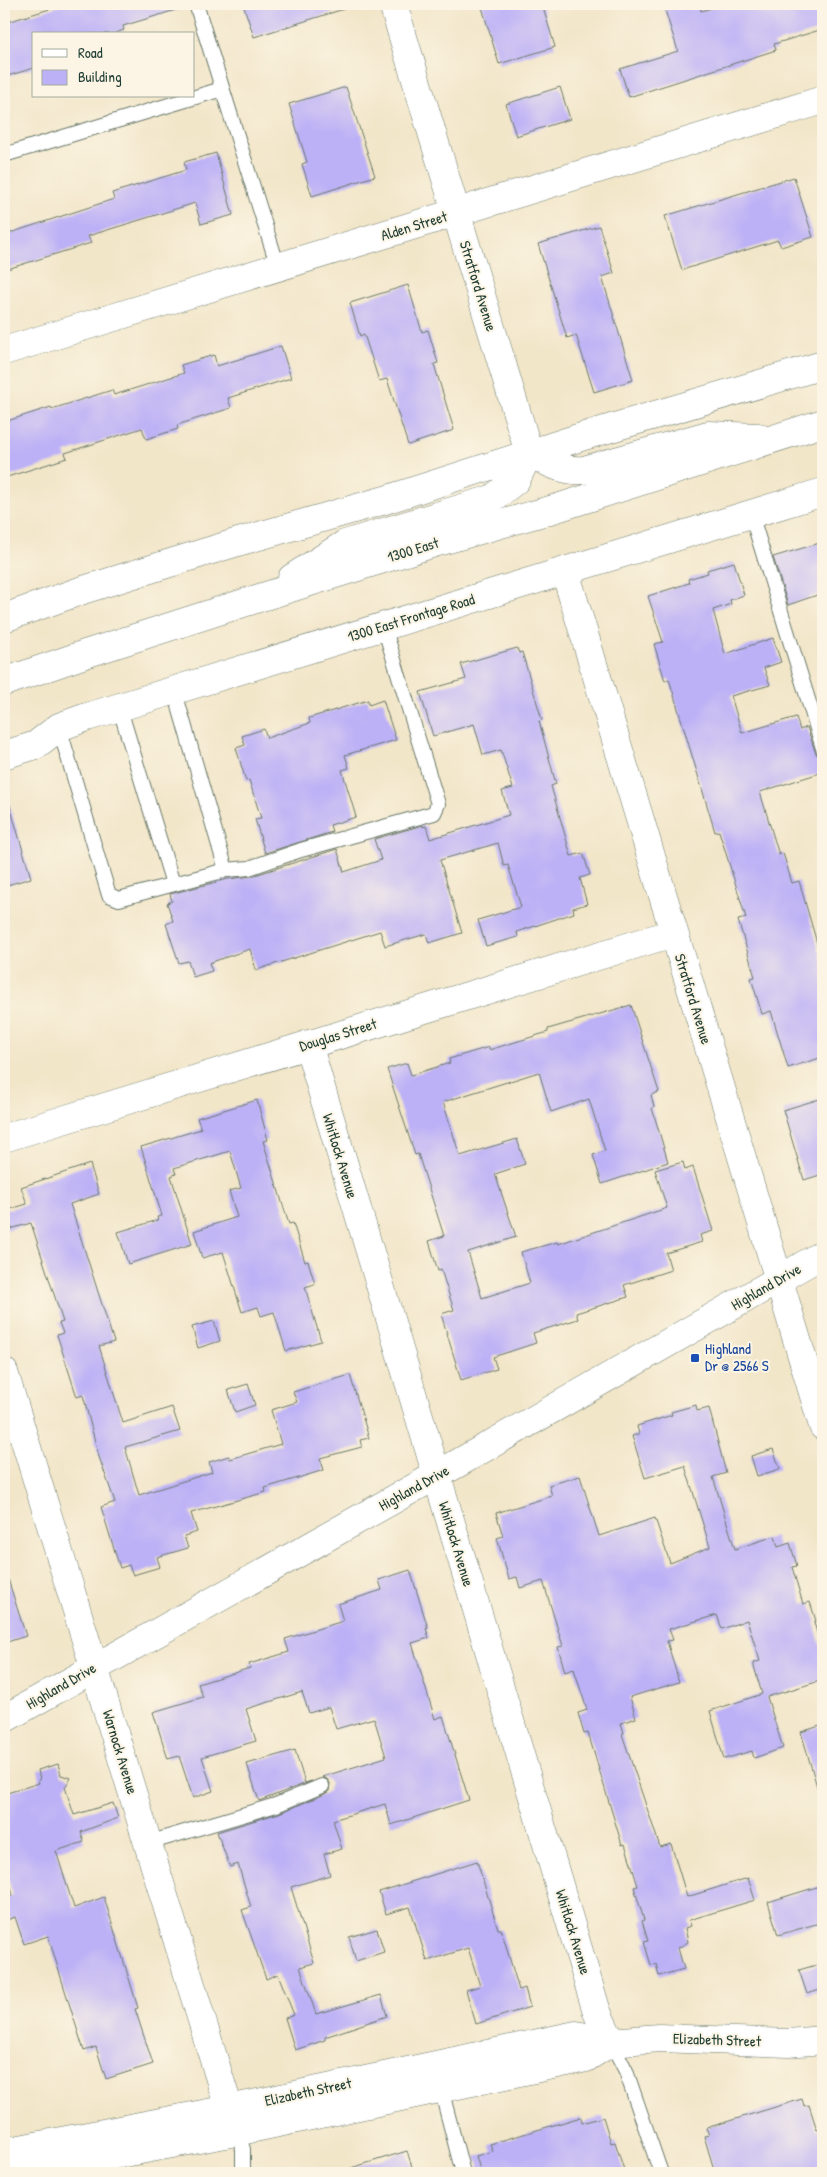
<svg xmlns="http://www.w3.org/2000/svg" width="827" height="2177" font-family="'Patrick Hand',sans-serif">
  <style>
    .building { fill: #bcb0f6 }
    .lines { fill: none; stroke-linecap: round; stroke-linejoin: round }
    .service-casing { stroke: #697868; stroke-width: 16 }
    .minor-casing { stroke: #697868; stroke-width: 29 }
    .tertiary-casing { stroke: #697868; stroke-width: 29 }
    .secondary-casing { stroke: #697868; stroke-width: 29 }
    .service { stroke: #fff; stroke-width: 14 }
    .minor { stroke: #fff; stroke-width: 28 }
    .tertiary { stroke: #fff; stroke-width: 28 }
    .secondary { stroke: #fff; stroke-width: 28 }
    .transit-dot { fill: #1a4fb4; stroke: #fcf5e5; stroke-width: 2 }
    .labels { text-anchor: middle; stroke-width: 4; stroke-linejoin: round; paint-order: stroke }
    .street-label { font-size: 15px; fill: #1f3d34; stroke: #fcf5e5 }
    .transit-label { font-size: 15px; fill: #164399; stroke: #fcf5e5; text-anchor: start }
  </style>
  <rect width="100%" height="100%" fill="#fcf5e5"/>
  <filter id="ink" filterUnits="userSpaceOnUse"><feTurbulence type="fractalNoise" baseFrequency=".02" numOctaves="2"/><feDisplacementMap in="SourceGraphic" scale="10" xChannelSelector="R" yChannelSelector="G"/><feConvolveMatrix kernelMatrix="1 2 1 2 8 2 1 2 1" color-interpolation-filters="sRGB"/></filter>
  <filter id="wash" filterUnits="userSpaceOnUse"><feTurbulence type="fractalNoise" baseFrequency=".0096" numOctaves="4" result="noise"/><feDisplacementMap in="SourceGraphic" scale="20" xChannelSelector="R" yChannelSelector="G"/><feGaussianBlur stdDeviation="1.12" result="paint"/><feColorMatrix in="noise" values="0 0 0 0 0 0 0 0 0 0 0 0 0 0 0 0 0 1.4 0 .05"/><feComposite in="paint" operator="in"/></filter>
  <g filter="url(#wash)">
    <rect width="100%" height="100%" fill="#f2e6c9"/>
    <g id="blocks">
      <path class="building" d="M66,4H178L179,9L123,26L124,30L113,34H34V68L4,77V23Z
        M243,4H346L347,8L254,37Z
        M481,4H542L555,47L499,64Z
        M663,4H699L701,11L726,4H823V29L774,44L776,50L629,97L620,69L678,51Z
        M346,87L375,176L312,196L302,164L307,162L289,104Z
        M560,87L570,119L516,136L506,104Z
        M216,153L233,215L201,224L195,203L88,236L91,243L4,270V235L114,199L112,193L186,170L184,162Z
        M794,177L813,237L781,247L778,240L682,270L665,216Z
        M599,226L614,273L602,277L633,380L594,392L576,335L567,338L538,244Z
        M408,285L422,332L428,330L438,363L434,364L454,430L408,445L387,379L379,381L364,334L360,336L350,303Z
        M281,346L291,378L228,398L231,408L177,425L178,429L146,439L142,428L65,453L67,458L4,478V422L51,407L52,409L112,390L114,395L184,373L181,365L214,355L217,366Z
        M823,542V593L788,605L773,557Z
        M734,562L744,595L730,600L731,604L713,610L725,654L773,638L781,662L764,668L770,685L731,696L742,733L796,717L800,730L807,727L815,751L817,755L823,757V772L760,792L779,855L783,853L792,883L799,881L823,964V1057L788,1068L771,1011L762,1014L751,978L755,977L738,920L746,918L719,831L715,832L669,679L665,681L654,644L663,642L648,596L689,583L688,579L708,573L707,570Z
        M517,648L519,653L522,652L542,720L539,721L556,784L551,786L571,856L583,853L590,875L580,878L587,904L573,908L574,913L517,932L518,937L486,946L478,920L521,907L508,865L504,866L498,843L440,860L462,933L429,943L426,934L385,946L380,931L256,970L250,949L209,963L212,971L193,977L188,961L179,963L166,924L173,921L167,903L172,901L170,894L228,879L252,876L337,849L344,872L381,860L374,839L423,825V827L426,826L430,839L509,815L502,791L513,788L501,750L483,755L474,724L433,736L420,692L466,679L461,664Z
        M368,700L369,705L383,700L396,740L345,755L349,768L342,770L356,817L330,825L332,832L265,853L255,819L261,818L249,780L246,781L236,748L245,745L242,736L264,729L267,738L310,723L309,718Z
        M4,803H9L31,878L4,886Z
        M631,1005L659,1092L651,1095L654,1107L652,1108L668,1162L602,1184L593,1155L605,1151L589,1099L551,1112L539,1072L443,1102L460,1156L517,1139L525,1164L495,1174L516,1237L468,1252L482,1298L530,1283L521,1252L557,1242L558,1244L667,1208L655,1170L683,1162L685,1170L693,1167L713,1231L700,1235L702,1242L666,1253L671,1270L624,1285L628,1297L576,1313L578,1319L533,1333L536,1343L493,1357L497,1369L461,1380L441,1314L454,1310L441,1270L438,1271L429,1241L444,1236L418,1154L415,1155L387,1069L407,1063L411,1075L450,1063L449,1059L489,1047V1050L548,1032V1029Z
        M823,1098V1174L804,1180L783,1110Z
        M257,1100L268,1140L263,1141L286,1215L289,1224L293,1223L305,1262L308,1261L315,1284L305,1287L321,1341L286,1351L274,1312L261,1316L258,1307L242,1312L223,1252L202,1258L194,1231L237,1217L229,1191L241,1188L230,1151L174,1168L176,1174L171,1176L192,1244L128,1264L118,1232L158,1220L157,1217L162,1216L141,1147L201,1129L197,1118Z
        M90,1164L99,1194L70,1204L114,1342L99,1346L123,1423L172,1407L180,1431L125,1447L139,1495L212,1472L209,1462L229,1456L230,1459L281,1444L271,1410L297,1402L293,1392L350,1375L369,1438L360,1440L362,1447L320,1458L324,1470L265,1488L266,1492L191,1513L197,1532L184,1536L188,1548L157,1557L160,1567L133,1575L129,1565L120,1568L101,1507L115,1502L99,1457L83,1395L77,1397L57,1335L63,1333L59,1323L63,1322L31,1223L7,1230L4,1220V1211L27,1204L21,1187Z
        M214,1321L220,1341L198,1348L192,1327Z
        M248,1384L255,1405L235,1412L228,1390Z
        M696,1405L697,1411L709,1408L726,1473L713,1477L735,1549L775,1536L778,1547L790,1543L797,1566L792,1567L803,1604L810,1602L816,1621L814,1622L823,1654V1680L767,1697L783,1748L754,1758L752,1751L724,1759L710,1711L762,1694L753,1663L760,1661L747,1620L722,1629L717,1615L669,1629L673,1640L667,1641L679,1682L630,1697L636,1718L621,1723L624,1733L622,1734L660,1847L671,1844L687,1897L748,1878L755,1900L689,1920L691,1926L685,1928L688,1942L678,1948L684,1969L659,1976L656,1964L651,1965L644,1942L648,1941L642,1921L644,1920L634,1887L638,1886L625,1844L622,1845L588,1733L584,1734L578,1713L587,1710L574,1669L565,1672L558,1647L563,1646L543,1581L520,1588L517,1577L509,1579L497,1538L503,1536L496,1513L552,1496L549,1485L580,1476L599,1536L655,1518L670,1563L710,1547L685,1466L645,1478L632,1436L639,1434L637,1426L672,1415L671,1412Z
        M773,1449L780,1469L757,1476L751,1456Z
        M410,1570L428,1628H426L429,1638L412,1643L435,1719L443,1716L469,1800L391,1825L385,1804L333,1820L342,1849L324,1854L330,1875L291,1887L314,1963L300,1967L316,2014L381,1995L387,2016L325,2037V2040L295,2050L285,2018L294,2015L278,1974L266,1979L242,1910L251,1907L238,1864L230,1867L217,1832L279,1813L325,1794L329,1791L330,1783L327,1779L322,1777L386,1757L374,1718L336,1729L329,1707L309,1713L302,1692L246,1709L256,1741L202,1757L213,1791L193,1798L179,1756L168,1759L153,1712L203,1697L198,1684L250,1668L249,1664L289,1652L285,1639L343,1621L338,1604L382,1590L379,1580Z
        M8,1579L26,1636L4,1643V1580Z
        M823,1725V1789L818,1790L801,1732Z
        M295,1750L305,1783L312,1781L259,1801L247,1764Z
        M58,1764L61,1775L71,1778L65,1787L74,1815L113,1803L118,1818L81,1832L84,1842L56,1851L74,1908L104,1897L138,2008L135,2009L153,2064L106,2079L96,2047L84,2051L48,1936L24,1944L15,1917L4,1921V1898L13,1895L4,1865V1794L39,1783L38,1780L40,1779L38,1770Z
        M477,1861L498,1929H501L519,1990L525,1988L530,2007L476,2024L466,1990L480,1986L468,1948L427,1961L410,1907L386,1914L379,1892Z
        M823,1885V1922L778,1935L768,1902Z
        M377,1929L384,1952L356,1961L349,1937Z
        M823,1963V1989L807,1994L799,1970Z
        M802,2099L804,2106L809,2105L817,2130L823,2128V2173H715L704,2136L709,2135L706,2128Z
        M581,2117L582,2123L603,2117L611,2143L615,2142L625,2173H481L476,2156L493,2151L490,2144Z
        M407,2151L414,2173H352L351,2168Z"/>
    </g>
  </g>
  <g filter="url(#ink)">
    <use href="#blocks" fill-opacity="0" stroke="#697868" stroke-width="1"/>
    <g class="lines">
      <defs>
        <path id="service" d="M196,4L278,267
          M4,155L222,89
          M751,514L823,748
          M174,689L226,870
          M119,706L173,884
          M59,727L109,895L119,899L226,870L249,868L301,850L434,813L438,804L384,627
          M148,1843L276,1805L322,1786
          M611,2042L626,2071L661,2173
          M440,2085L463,2173
          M236,2132L243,2149V2173"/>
        <path id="minor" d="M393,4L529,453
          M4,351L823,100
          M565,571L823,1426
          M4,755L36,745L59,727L87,717L823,492
          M308,1044L597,2012L611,2042
          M4,1138L673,933
          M4,1372L236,2132
          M4,2152L229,2109L576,2035L611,2042L659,2038L788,2043L823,2040
          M18,2173L236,2132L586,2058L611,2042"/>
        <path id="tertiary" d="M4,1719L460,1462L823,1254"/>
        <path id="secondary" d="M292,578L345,544L492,499L516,480L529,453C547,462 563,472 584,470L708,435L758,437
          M4,618L83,590L238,542L385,500L581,437L823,365
          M4,682L85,654L259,598L438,542L557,508L823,423"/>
      </defs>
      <use href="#service" class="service-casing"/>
      <use href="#minor" class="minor-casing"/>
      <use href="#tertiary" class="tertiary-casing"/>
      <use href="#secondary" class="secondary-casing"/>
      <use href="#service" class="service"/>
      <use href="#minor" class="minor"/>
      <use href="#tertiary" class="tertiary"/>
      <use href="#secondary" class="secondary"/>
    </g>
  </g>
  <rect class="transit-dot" x="690" y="1353" width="10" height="10" rx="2.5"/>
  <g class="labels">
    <g class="street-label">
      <text transform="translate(414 226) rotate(-17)" y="5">Alden Street</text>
      <text transform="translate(478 286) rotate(73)" y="5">Stratford Avenue</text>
      <text transform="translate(413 550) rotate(-17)" y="5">1300 East</text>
      <text transform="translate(411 618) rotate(-17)" y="5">1300 East Frontage Road</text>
      <text transform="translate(693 999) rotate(73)" y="5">Stratford Avenue</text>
      <text transform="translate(338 1035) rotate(-17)" y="5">Douglas Street</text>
      <text transform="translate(340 1156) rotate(73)" y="5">Whitlock Avenue</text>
      <text transform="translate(766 1287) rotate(-30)" y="5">Highland Drive</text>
      <text transform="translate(414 1488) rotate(-29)" y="5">Highland Drive</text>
      <text transform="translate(456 1544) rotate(73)" y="5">Whitlock Avenue</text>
      <text transform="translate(61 1686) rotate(-30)" y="5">Highland Drive</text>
      <text transform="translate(120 1752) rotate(73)" y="5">Warnock Avenue</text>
      <text transform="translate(573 1932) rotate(73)" y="5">Whitlock Avenue</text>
      <text transform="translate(717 2040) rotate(2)" y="5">Elizabeth Street</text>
      <text transform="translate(308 2092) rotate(-12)" y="5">Elizabeth Street</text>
    </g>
    <g class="transit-label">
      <text x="705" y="1354">Highland<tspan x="705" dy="17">Dr @ 2566 S</tspan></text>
    </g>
  </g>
  <rect width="827" height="2177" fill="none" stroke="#fcf5e5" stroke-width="20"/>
  <rect x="32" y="32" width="162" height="65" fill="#fcf5e5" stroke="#a4ab9e"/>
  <rect x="42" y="49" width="25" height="8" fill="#ffffff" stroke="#a4ab9e"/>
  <text x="78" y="58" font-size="15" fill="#1f3d34">Road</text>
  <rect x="42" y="70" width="25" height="15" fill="#bcb0f6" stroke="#a4ab9e"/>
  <text x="78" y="82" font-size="15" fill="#1f3d34">Building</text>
</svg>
